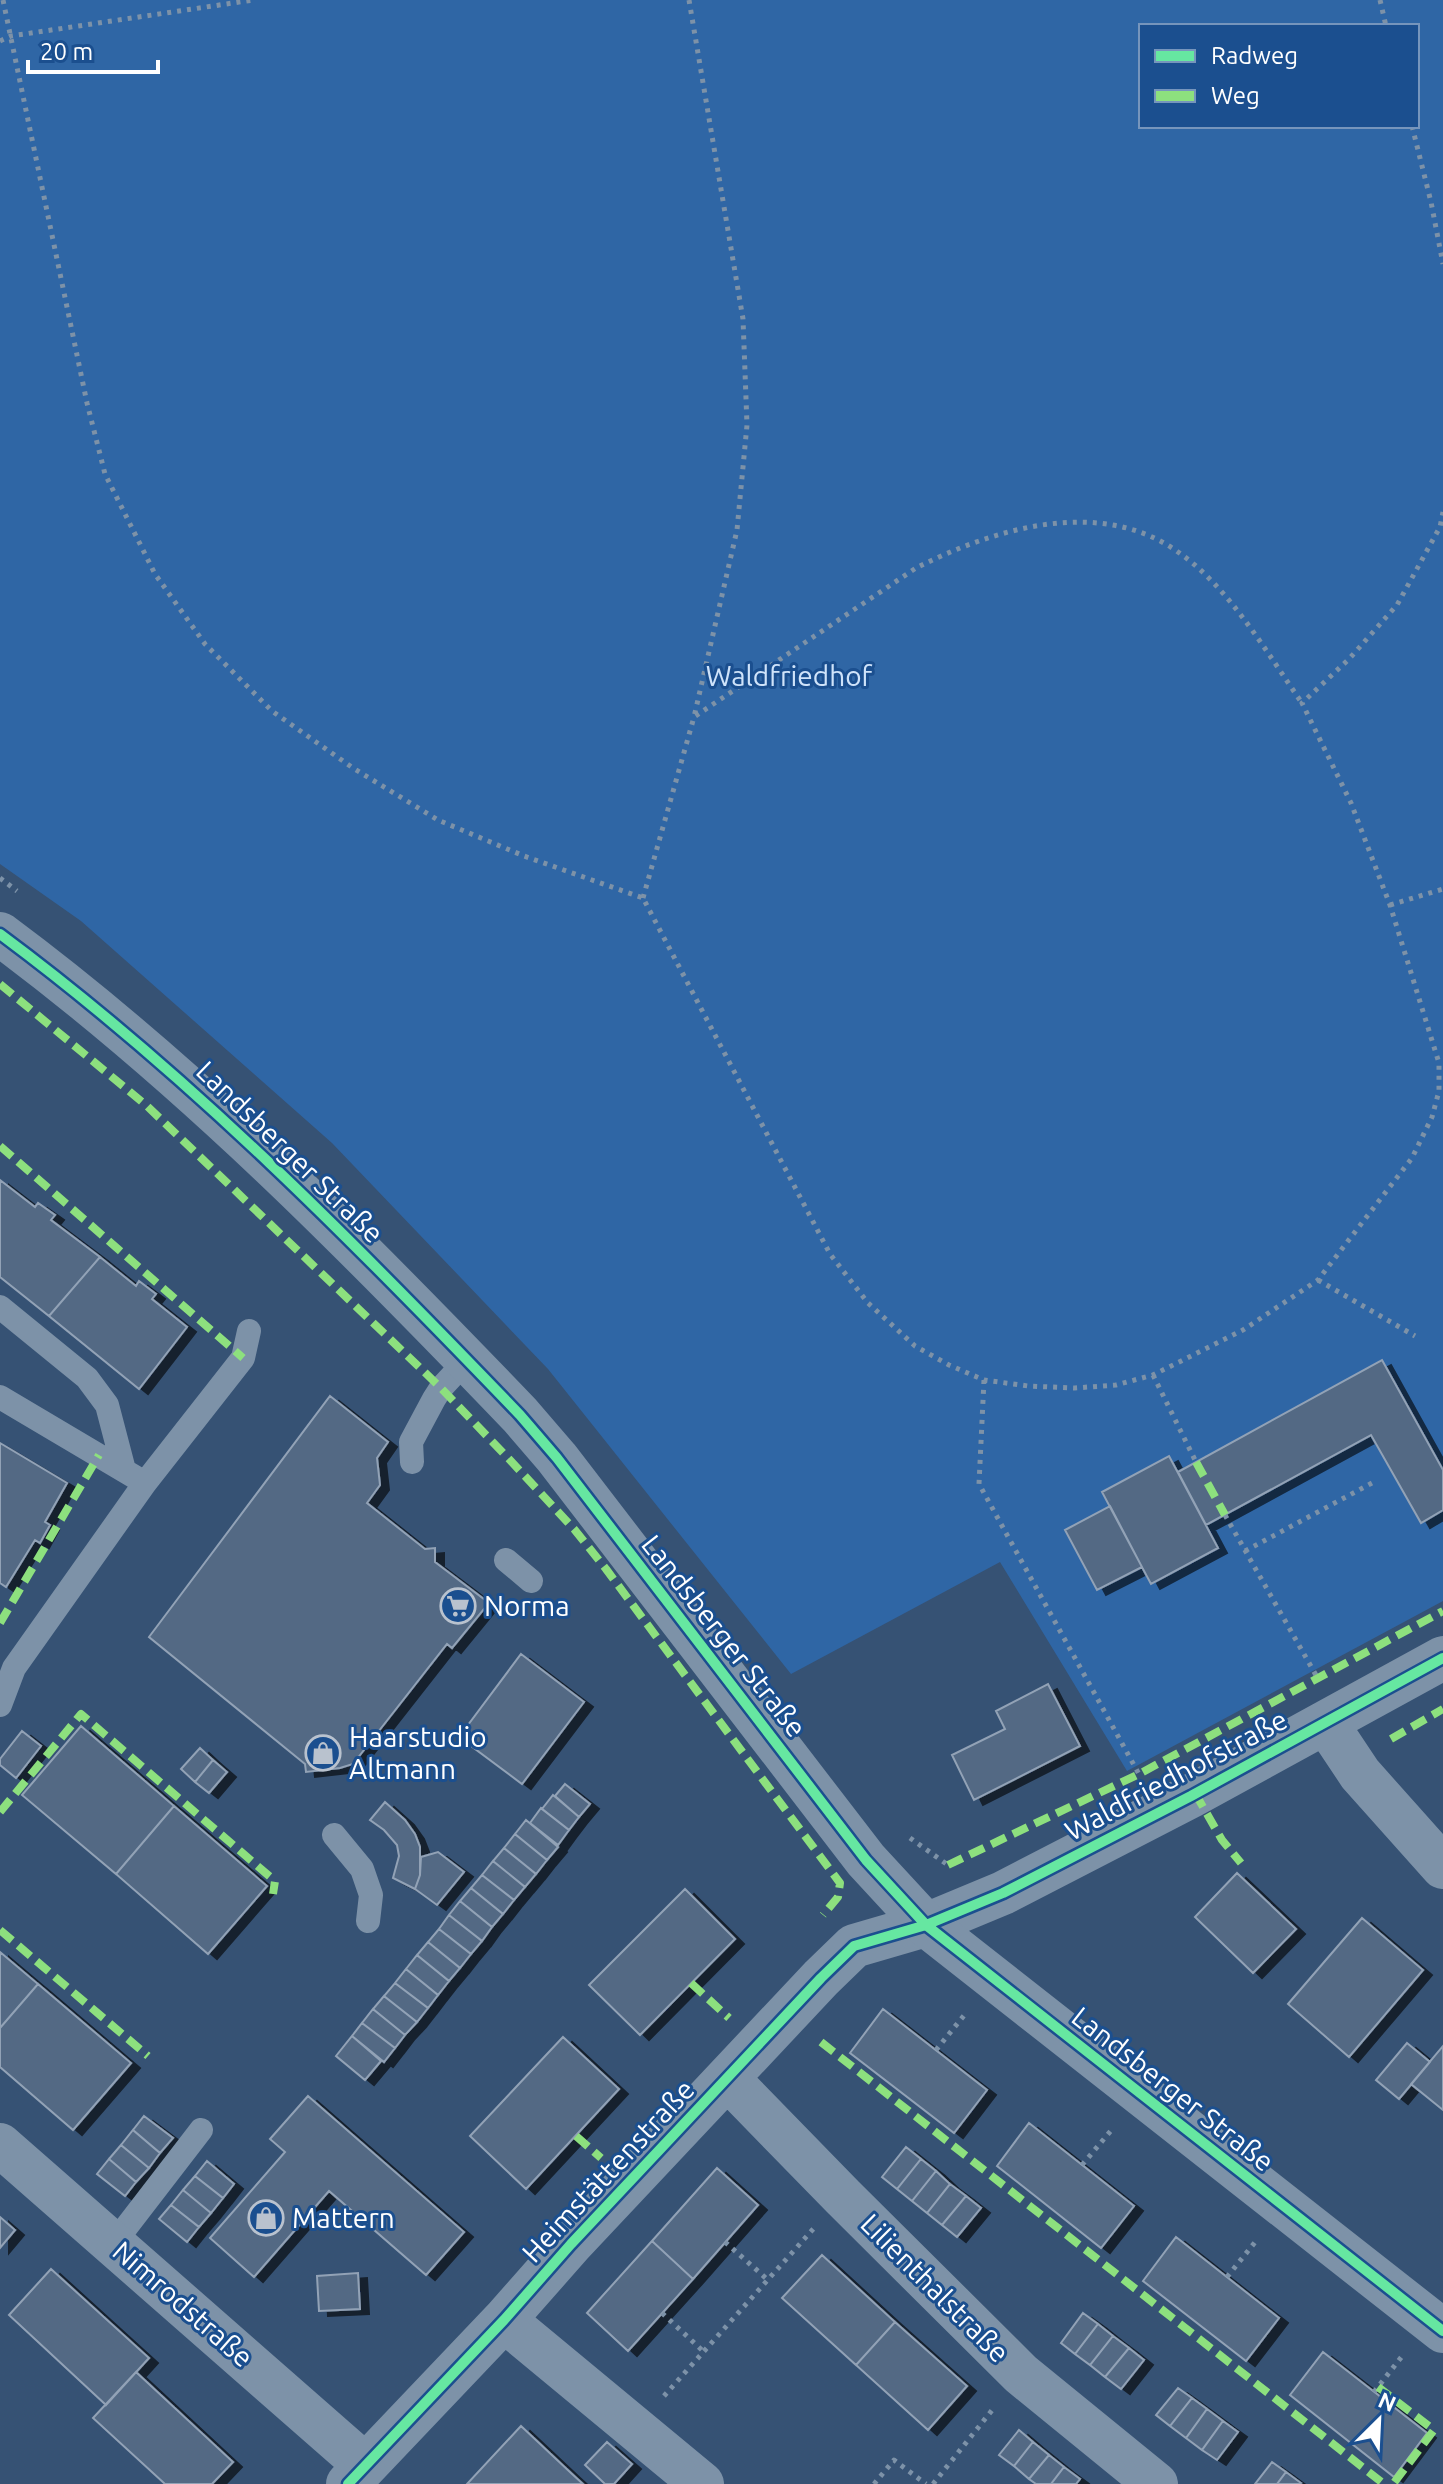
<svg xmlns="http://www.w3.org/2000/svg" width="1443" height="2484" font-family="Ubuntu,sans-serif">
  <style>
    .green { fill: #2f66a5; fill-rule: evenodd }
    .building { fill: #526984; stroke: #92a2b6; stroke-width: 2; filter: url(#shadow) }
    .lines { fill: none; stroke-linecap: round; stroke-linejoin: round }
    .path { stroke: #7d92a8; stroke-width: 5; stroke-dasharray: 4 6; stroke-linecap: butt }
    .service { stroke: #7d92a8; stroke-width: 24 }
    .minor { stroke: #7d92a8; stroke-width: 44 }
    .tertiary { stroke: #7d92a8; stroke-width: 44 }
    .quiet { stroke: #8de07e; stroke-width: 8; stroke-dasharray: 16 8; stroke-linecap: butt }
    .cycleway-casing { stroke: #1b4f8f; stroke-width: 15 }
    .cycleway { stroke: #66e7a1; stroke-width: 10 }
    .labels { text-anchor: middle; stroke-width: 6; stroke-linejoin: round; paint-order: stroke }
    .park-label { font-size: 28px; fill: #cfe3fa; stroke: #1b4f8f }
    .street-label { font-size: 28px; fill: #fff; stroke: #1b4f8f }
    .poi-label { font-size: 28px; fill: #fff; stroke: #1b4f8f; text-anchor: start }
  </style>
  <defs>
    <filter id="shadow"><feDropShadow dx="9" dy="5" stdDeviation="0" flood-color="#0009"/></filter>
  </defs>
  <rect width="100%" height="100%" fill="#365274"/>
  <path class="green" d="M0,0H1443V1601L1127,1771L1000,1562L791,1674L548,1369L332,1143L81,921L0,864ZM1141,26H1417V126H1141Z"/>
  <path class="building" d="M0,1180L35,1207L38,1203L55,1215L51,1220L100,1257L49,1316L0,1277Z
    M100,1257L136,1286L139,1281L156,1294L152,1299L187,1327L139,1389L49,1316Z
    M1382,1360L1443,1470V1510L1421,1523L1371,1435L1206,1525L1178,1472Z
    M330,1396L388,1442L377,1458L380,1485L367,1503L425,1549L435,1548V1562L489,1603L452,1648L447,1644L353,1764L340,1768L306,1772L305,1764L149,1637Z
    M0,1443L67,1483L45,1522L50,1525L40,1543L35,1540L6,1587L0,1583Z
    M1169,1456L1218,1548L1151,1584L1102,1492Z
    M1110,1506L1142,1567L1097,1590L1065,1530Z
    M521,1654L584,1702L522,1784L459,1737Z
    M1048,1684L1080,1746L974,1800L952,1755L1005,1729L996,1711Z
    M81,1726L174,1806L116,1874L22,1795Z
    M22,1731L41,1746L16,1778L0,1765V1759Z
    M200,1748L213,1760L195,1782L181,1769Z
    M213,1760L227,1772L209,1793L195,1782Z
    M565,1784L590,1804L579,1817L555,1796Z
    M553,1795L579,1817L569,1830L542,1809Z
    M385,1802L405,1820L415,1834L420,1847V1875L415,1889L393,1878L399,1856L397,1845L384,1830L370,1820Z
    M174,1806L267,1886L208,1954L116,1874Z
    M541,1808L569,1830L558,1845L530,1823Z
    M526,1820L558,1847L547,1860L515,1834Z
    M515,1834L547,1860L536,1874L504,1848Z
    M504,1848L536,1874L525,1887L493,1861Z
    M438,1852L464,1872L437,1905L415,1889L420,1875L421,1857Z
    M493,1861L525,1887L514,1900L482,1875Z
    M1237,1873L1296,1929L1253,1973L1195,1917Z
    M482,1875L514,1900L503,1914L471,1888Z
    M471,1888L503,1914L492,1927L460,1901Z
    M685,1889L735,1939L640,2035L589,1985Z
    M460,1901L492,1927L482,1941L449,1915Z
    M449,1915L482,1941L471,1954L439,1929Z
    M1362,1918L1423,1970L1349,2057L1288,2004Z
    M439,1929L471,1954L460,1968L428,1942Z
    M428,1942L460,1968L449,1981L417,1955Z
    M0,1952L38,1984L0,2028Z
    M417,1955L449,1981L438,1995L406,1969Z
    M406,1969L438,1995L428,2008L395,1983Z
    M395,1983L428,2008L417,2022L384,1996Z
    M38,1984L131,2063L73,2130L0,2067V2028Z
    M384,1996L417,2022L405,2035L373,2009Z
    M373,2009L405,2035L395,2048L362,2023Z
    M883,2009L987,2090L954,2133L850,2053Z
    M362,2023L395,2048L384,2062L352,2036Z
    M352,2036L381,2061L365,2080L336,2056Z
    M563,2037L619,2089L526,2189L470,2136Z
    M1407,2043L1430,2062L1399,2099L1376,2080Z
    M1443,2046V2110L1411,2084Z
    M308,2096L464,2232L426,2275L329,2191L254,2277L210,2238L285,2152L270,2139Z
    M144,2116L173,2138L160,2153L133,2130Z
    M1029,2123L1134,2206L1101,2248L997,2166Z
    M133,2130L160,2153L149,2168L121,2145Z
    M121,2145L149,2168L136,2182L109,2159Z
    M906,2147L921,2159L897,2189L882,2177Z
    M109,2159L136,2182L125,2196L97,2174Z
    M921,2159L936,2171L912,2201L897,2189Z
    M207,2161L234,2184L223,2198L195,2176Z
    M717,2168L758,2205L693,2279L652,2241Z
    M936,2171L950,2184L927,2213L912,2201Z
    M195,2176L223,2198L211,2213L183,2190Z
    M950,2184L966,2196L942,2225L927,2213Z
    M183,2190L211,2213L199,2227L171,2205Z
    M966,2196L981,2208L957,2237L942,2225Z
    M171,2205L199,2227L187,2242L159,2219Z
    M0,2217L15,2230L0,2248Z
    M1176,2237L1279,2318L1246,2361L1143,2281Z
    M652,2241L693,2279L628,2351L587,2313Z
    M822,2255L895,2322L856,2365L782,2298Z
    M51,2269L149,2358L106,2405L9,2315Z
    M358,2273L360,2309L319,2311L317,2276Z
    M1083,2313L1098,2324L1075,2354L1061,2343Z
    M895,2322L967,2386L928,2430L856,2365Z
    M1098,2324L1113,2336L1090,2365L1075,2354Z
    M1113,2336L1129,2348L1105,2377L1090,2365Z
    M1129,2348L1144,2360L1121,2389L1105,2377Z
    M1323,2352L1427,2433L1394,2477L1290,2395Z
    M136,2372L233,2462L212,2484H165L93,2418Z
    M1178,2388L1192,2398L1170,2426L1156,2415Z
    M1192,2398L1207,2409L1186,2438L1170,2426Z
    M1207,2409L1223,2421L1202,2450L1186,2438Z
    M1223,2421L1238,2432L1217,2460L1202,2450Z
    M521,2426L571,2473L583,2484H467Z
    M1019,2430L1033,2442L1014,2466L999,2455Z
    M607,2442L632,2464L614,2484H605L585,2465Z
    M1033,2442L1049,2455L1029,2479L1014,2466Z
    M1049,2455L1064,2467L1051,2484H1036L1029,2479Z
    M1272,2462L1286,2472L1277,2484H1255Z
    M1064,2467L1080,2479L1076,2484H1051Z
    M1286,2472L1301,2483L1300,2484H1277Z"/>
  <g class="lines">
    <path class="path" d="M3,0L87,403L105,474L155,574L205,644L272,711L353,768L438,820L524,856L643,898L830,1254L868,1303L915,1346L949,1365L984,1380L1028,1386L1075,1388L1116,1385L1153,1375L1243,1330L1318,1280L1412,1158L1432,1117L1439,1091V1063L1390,905L1351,803L1302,703L1349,659L1397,605L1440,527L1443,512
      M689,0L743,319L747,425L737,530L694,717
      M1380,0L1386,26
      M0,41L11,36L253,0
      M1412,126L1431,202L1443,264
      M0,878L17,891
      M643,898L694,717L916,568C993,529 1100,496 1178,552C1229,587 1267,653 1302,703
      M1390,905L1443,889
      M1318,1280L1415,1336
      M1153,1375L1196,1462
      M984,1380L979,1484L1140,1776
      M1225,1515L1317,1677
      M1245,1551L1372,1483
      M910,1838L948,1865
      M936,2050L966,2013
      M1082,2165L1114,2127
      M725,2242L768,2280
      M1227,2277L1256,2241
      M662,2313L704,2352
      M1374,2392L1403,2355
      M664,2396L815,2227
      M874,2484L894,2460L926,2484
      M933,2484L993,2409"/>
    <path class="service" d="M0,1307L87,1378L107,1405L124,1470
      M0,1397L145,1483L14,1668L0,1705
      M412,1462L411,1442L434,1399L441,1388L467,1360
      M145,1483L243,1358L249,1331
      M506,1560L531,1581
      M334,1835L362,1869L371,1895L368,1921
      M114,2243L201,2130"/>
    <path class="minor" d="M1326,1723L1360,1774L1443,1867
      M727,2078L843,2197L1021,2374L1156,2484
      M0,2145L365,2465
      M504,2320L702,2484
      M348,2484L504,2320L571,2244L821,1978L854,1946L926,1925L1003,1893L1191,1796L1443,1658"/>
    <path class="tertiary" d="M0,934C190,1075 356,1244 520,1415L557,1458L866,1860L926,1925L1443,2331"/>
    <path class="quiet" d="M0,984L147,1106L441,1388L509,1459L574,1529L606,1569L840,1883L838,1897L823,1915
      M0,1146L243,1358
      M1196,1462L1225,1515
      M0,1623L99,1455
      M1391,1739L1443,1709
      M1195,1793L1222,1840L1241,1863
      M0,1812L81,1714L275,1881L273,1894
      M948,1865L1139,1774L1443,1611
      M0,1930L148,2056
      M691,1983L729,2018
      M821,2042L1384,2484
      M576,2136L601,2158
      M1378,2387L1434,2430L1393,2484"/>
    <defs>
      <path id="cycleway" d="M0,934C190,1075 356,1244 520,1415L557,1458L866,1860L926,1925L1443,2331
        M348,2484L504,2320L571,2244L821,1978L854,1946L926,1925L1003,1893L1191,1796L1443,1658"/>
    </defs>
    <use href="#cycleway" class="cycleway-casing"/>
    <use href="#cycleway" class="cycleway"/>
  </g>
  <defs>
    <symbol id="supermarket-ring" viewBox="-11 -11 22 22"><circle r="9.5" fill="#1b4f8f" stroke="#b9c2ce" stroke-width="1.5"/><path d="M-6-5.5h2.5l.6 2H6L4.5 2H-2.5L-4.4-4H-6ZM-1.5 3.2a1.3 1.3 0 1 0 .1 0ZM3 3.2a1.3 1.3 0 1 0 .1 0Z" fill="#b9c2ce"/></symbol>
    <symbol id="shop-ring" viewBox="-11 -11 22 22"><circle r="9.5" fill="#1b4f8f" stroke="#b9c2ce" stroke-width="1.5"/><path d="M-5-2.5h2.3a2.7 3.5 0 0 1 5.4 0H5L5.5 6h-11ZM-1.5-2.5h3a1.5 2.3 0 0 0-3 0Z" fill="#b9c2ce"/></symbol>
  </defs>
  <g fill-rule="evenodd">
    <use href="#supermarket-ring" x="438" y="1586" width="40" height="40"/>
    <use href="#shop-ring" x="303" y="1733" width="40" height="40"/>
    <use href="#shop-ring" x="246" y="2198" width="40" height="40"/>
  </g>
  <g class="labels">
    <g class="park-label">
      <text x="789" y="686">Waldfriedhof</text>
    </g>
    <g class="street-label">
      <text transform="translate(290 1152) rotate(44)" y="10">Landsberger Straße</text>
      <text transform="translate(724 1636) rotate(52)" y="10">Landsberger Straße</text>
      <text transform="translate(1176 1775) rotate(-28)" y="10">Waldfriedhofstraße</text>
      <text transform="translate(1173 2089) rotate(38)" y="10">Landsberger Straße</text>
      <text transform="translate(608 2171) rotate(-47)" y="10">Heimstättenstraße</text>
      <text transform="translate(935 2288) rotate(45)" y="10">Lilienthalstraße</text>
      <text transform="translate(183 2304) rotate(41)" y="10">Nimrodstraße</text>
    </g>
    <g class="poi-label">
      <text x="484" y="1616">Norma</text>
      <text x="349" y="1747">Haarstudio<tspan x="349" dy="32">Altmann</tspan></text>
      <text x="292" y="2228">Mattern</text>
    </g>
  </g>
  <rect x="1139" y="24" width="280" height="104" fill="#1b4f8f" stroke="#7695bc" stroke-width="2"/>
  <rect x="1155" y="50" width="40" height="12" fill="#66e7a1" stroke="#7695bc" stroke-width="2"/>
  <text x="1211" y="64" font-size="24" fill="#ffffff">Radweg</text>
  <rect x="1155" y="90" width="40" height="12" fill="#8de07e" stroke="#7695bc" stroke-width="2"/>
  <text x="1211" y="104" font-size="24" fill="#ffffff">Weg</text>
  <g transform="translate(1379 2420) rotate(24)" stroke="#1b4f8f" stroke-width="6" paint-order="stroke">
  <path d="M0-6L14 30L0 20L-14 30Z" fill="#ffffff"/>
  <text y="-12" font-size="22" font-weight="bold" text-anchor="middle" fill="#ffffff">N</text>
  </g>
  <path d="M28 60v12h130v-12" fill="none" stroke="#ffffff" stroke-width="4"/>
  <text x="40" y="60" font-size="24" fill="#ffffff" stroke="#1b4f8f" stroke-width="6" paint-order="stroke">20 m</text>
</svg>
